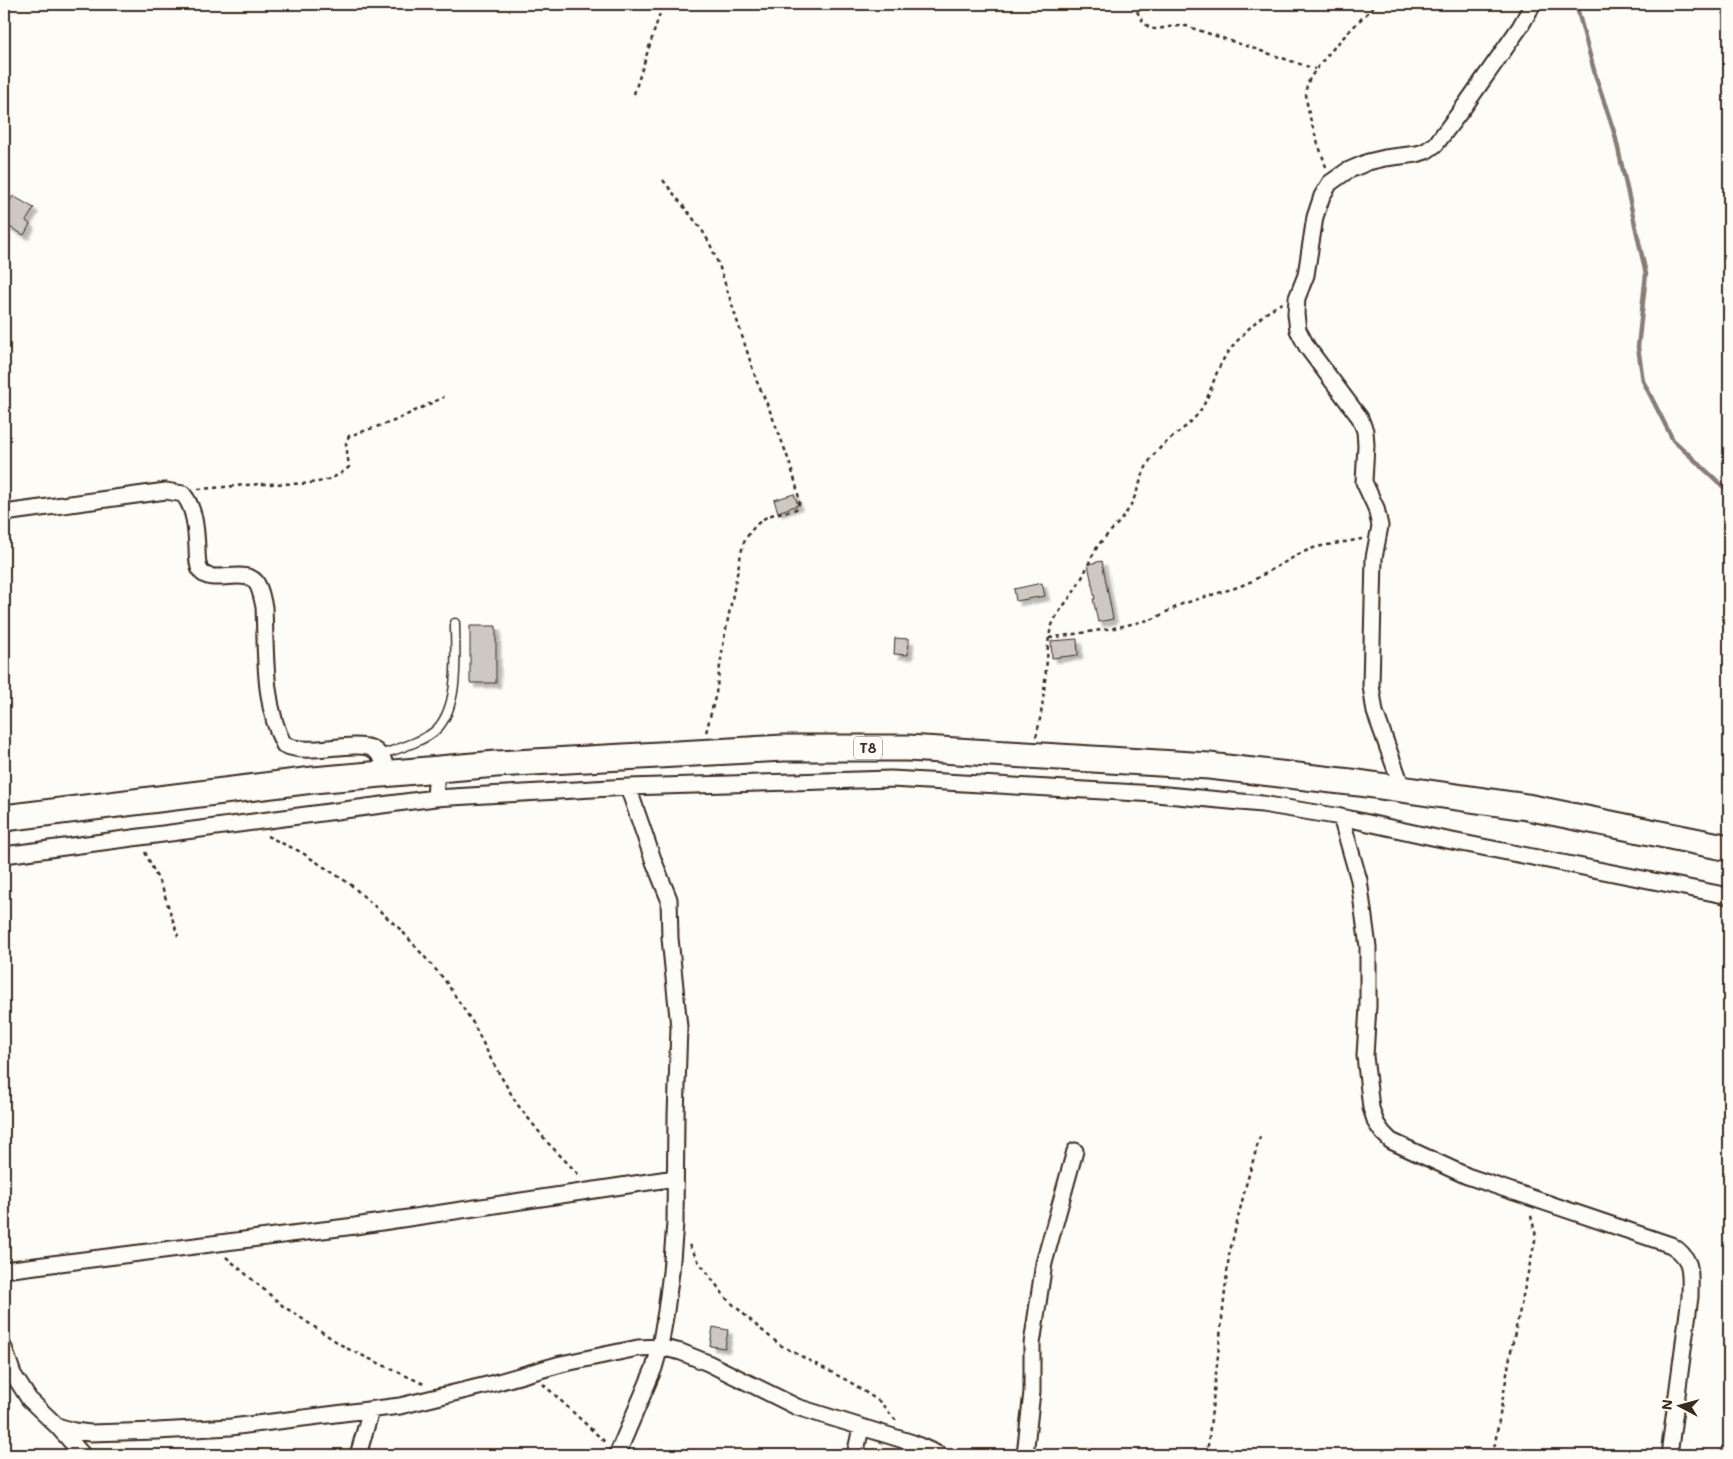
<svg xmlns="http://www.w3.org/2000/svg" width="1733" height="1459" font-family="Mali,sans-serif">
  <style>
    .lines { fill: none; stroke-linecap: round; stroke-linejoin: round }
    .stream { stroke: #887d74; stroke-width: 4.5 }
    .building { fill: #cdc8c2; stroke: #3b2a1e; filter: url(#shadow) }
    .lane-casing { stroke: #3b2a1e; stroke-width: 11 }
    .street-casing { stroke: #3b2a1e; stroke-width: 19 }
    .primary-casing { stroke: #3b2a1e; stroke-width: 29 }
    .path { stroke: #3b2a1e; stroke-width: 2.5; stroke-dasharray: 4 4; stroke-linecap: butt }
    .lane { stroke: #fdfcf7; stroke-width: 8 }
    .street { stroke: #fdfcf7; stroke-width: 15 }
    .primary { stroke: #fdfcf7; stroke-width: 25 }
    .labels { text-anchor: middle; stroke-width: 4; stroke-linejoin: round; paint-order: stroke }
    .shield { fill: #fdfcf7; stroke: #75695f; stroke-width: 1 }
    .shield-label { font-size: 14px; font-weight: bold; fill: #3b2a1e }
  </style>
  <defs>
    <filter id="shadow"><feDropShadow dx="4.5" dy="4.5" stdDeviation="1" flood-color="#0004"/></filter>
  </defs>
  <rect width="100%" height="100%" fill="#fdfcf7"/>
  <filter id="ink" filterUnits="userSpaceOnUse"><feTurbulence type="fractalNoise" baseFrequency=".02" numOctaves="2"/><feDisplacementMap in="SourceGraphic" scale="10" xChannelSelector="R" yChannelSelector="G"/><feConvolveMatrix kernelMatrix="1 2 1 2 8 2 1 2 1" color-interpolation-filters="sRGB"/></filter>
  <g filter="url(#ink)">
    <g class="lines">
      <path class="stream" d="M1576,4L1595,74L1615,135L1646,274L1638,347L1643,381L1673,440L1729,492
        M1729,556V573"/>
    </g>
    <path class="building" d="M13,196L34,208L26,221L30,224L24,235L4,224V211Z
      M794,494L798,505L778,512L774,500Z
      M1102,561L1113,619L1098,622L1093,599H1095L1088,564Z
      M1042,583L1045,596L1016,601L1014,589Z
      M470,626H496V683H470Z
      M895,638L909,639L908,655L894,654Z
      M1077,639L1078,655L1052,658L1051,641Z
      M713,1327L728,1330L725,1348L710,1346Z"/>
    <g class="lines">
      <defs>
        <path id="lane" d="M380,755C397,749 425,741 437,729C460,704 455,655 455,623"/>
        <path id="street" d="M4,513L166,491L183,494C195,508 196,530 197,547C197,553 197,564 200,570C209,586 243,568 255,581C261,588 262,599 264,607C266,651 263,705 284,745C306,754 331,746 355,746C360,746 366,746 371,748C381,753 385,763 390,772
          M1403,790L1375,712L1371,686L1374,558L1380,526L1376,508L1364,482L1366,445L1365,431L1360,418L1307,347L1298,330L1296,314L1297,298L1306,275L1315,217L1322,196L1330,183L1347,171L1368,162L1385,158L1417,154L1426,151L1436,144L1466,104L1520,27L1533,4
          M435,798L628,787L891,779L1156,794L1262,804L1341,817L1432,837L1729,896
          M1341,817L1359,880L1368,947V1006L1365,1056L1371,1108L1376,1123L1383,1133L1391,1141L1467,1176L1671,1245C1694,1259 1690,1273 1690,1297L1669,1455
          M4,855L435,798L437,768
          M4,1270L355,1226L675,1178
          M4,1348L13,1374L29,1399L57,1426L74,1431L90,1433L157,1431L231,1427L400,1406L491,1384L561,1364L638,1348L660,1347L681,1352L708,1363L797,1407L913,1443L940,1455
          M57,1426L83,1455
          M358,1455L371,1410
          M617,1455L654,1368L660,1347L666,1311L671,1272L675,1223L676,1116L679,1027L670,938L669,899L654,862L628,787
          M855,1455L861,1428
          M1025,1455L1032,1392V1344L1044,1263L1075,1151"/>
        <path id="primary" d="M4,818L313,780L496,764L784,748H907L1209,766L1359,783L1527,807L1729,848"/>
      </defs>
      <use href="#lane" class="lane-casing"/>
      <use href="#street" class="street-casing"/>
      <use href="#primary" class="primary-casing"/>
      <path class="path" d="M1133,4C1153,42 1151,25 1186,26L1315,69
        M634,94L663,4
        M1326,167C1320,147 1302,105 1307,85C1311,69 1362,17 1377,4
        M663,180L702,230L710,244L720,268L757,382C766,399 806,496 798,508C791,512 782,512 775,514C759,518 750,531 743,544L724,639L716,693L706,733
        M198,489C222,488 245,484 268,484C296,483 326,488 349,467L346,443L349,436L394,421L444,397
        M1049,638L1114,628L1153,619L1182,604L1238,587L1252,581L1301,553L1316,547L1362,539
        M1036,737C1042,714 1044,692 1046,669C1048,655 1047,642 1051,628C1057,610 1071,599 1079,583C1087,570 1091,555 1100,543C1110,531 1122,521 1129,508C1139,492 1141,471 1153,456C1165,440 1184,431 1197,415C1210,399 1213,377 1223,360C1234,342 1264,310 1283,303
        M267,836L301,852L350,884L401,930L444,979L473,1023L492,1061L517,1104L548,1143L581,1177
        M145,852L163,890L178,936
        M689,1245L699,1262L726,1298L758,1327L780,1345L850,1382L880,1402L898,1423
        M226,1257L283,1306L346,1348L426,1385
        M543,1384L606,1443
        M1207,1455L1229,1255L1246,1185L1261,1133
        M1493,1455L1511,1351L1536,1236L1530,1212"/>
      <use href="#lane" class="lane"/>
      <use href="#street" class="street"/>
      <use href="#primary" class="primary"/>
    </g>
  </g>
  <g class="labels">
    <rect class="shield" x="854" y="736.5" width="28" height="23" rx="4"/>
    <g class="shield-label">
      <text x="868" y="753">T8</text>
    </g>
  </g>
  <rect width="1733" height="1459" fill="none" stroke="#fdfcf7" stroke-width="20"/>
  <rect x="10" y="10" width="1713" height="1439" fill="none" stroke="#3b2a1e" stroke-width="2" filter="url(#ink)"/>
  <g transform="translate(1680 1406) rotate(276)" stroke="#fdfcf7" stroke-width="4" paint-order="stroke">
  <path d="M0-4L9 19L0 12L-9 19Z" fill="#3b2a1e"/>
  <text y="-8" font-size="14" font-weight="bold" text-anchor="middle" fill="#3b2a1e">N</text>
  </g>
</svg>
